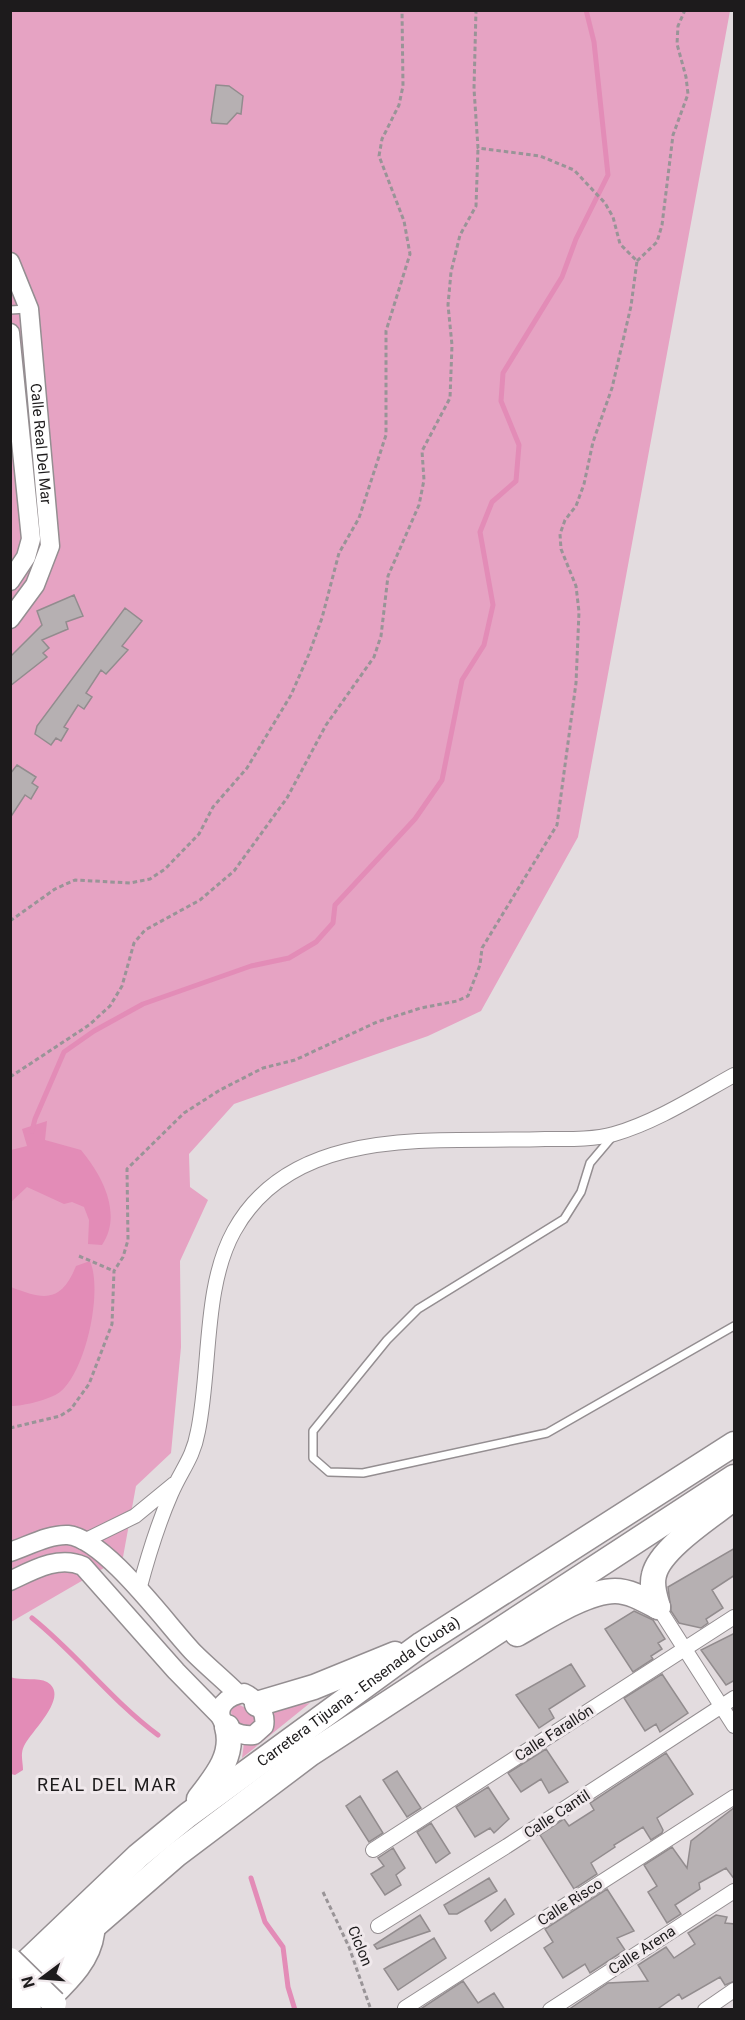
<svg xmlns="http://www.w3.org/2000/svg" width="745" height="2020" font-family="Roboto,sans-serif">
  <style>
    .green { fill: #e6a3c3 }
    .water { fill: #e38cb7 }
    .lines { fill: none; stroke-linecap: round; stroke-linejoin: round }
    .stream { stroke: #e38cb7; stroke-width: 5 }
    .building { fill: #b6b0b2; stroke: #928c8e; stroke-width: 1.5 }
    .lane-casing { stroke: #948e91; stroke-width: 10 }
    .street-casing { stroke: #948e91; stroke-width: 16 }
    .secondary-casing { stroke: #948e91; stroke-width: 21 }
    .highway-casing { stroke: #948e91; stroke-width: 27 }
    .path { stroke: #999497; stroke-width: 3; stroke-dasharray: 4.5 3; stroke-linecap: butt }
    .lane { stroke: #fff; stroke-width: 7 }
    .street { stroke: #fff; stroke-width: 14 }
    .secondary { stroke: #fff; stroke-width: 18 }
    .highway { stroke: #fff; stroke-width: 24 }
    .highway-bridge-casing { stroke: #948e91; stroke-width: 27; stroke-linecap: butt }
    .highway-bridge { stroke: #fff; stroke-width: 24 }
    .labels { text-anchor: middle; stroke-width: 6; stroke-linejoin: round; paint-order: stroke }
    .street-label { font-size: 15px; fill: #1d1b1c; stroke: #f0e9ec }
    .quarter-label { font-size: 18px; letter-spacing: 1.5px; fill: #1d1b1c; stroke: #f0e9ec }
  </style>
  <rect width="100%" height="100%" fill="#e3dcdf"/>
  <path class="green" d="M10,11H730L578,837L481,1011L428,1036L234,1104L189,1154L190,1187L208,1200L180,1261L181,1347L171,1453L136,1486L123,1557L11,1622Z
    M310,1703L242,1758L244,1743L270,1710Z
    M238,1704L253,1712L257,1719L253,1726L241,1727L232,1718L230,1705Z"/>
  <path class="water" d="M47,1121L45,1140L81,1150C102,1175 123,1214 102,1245L88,1244L89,1220L84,1207L72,1202L64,1204L27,1187L11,1202V1150L27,1146L22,1129Z
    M90,1261C103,1291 86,1371 60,1392C49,1400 23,1406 11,1406V1287C44,1300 61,1303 76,1266Z
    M10,1677C22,1681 38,1677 47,1682C71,1696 30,1732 24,1746C20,1754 23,1762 23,1770L15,1775L11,1774Z"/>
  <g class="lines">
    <path class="stream" d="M32,1131L35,1119L64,1052L94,1031L143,1004L251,966L289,958L316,942L333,923L335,905L415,819L442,780L462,680L484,645L493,605L480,532L492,502L516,481L519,445L501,401L503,373L562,277L576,239L608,175L594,42L586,10
      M32,1618C77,1654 112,1701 158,1735
      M251,1878L265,1922L283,1947L288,1987L295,2010"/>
  </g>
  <path class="building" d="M216,85L229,86L243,96L241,114L237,113L227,124L212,123L211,120Z
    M74,595L83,616L66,622L68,629L42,640L49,648L43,653L47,657L10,686V657L42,625L37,611Z
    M125,608L142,621L122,646L128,650L106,674L101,670L86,693L92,697L84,709L78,705L64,727L68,729L61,741L56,738L51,745L35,734L37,726Z
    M17,765L36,777L32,783L38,787L31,799L25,795L10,818V774Z
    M735,1548V1575L712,1590L723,1608L706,1619L708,1623L701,1628L679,1623L671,1611L668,1587Z
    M634,1611L653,1620L665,1639L658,1643L662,1649L651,1656L653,1659L633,1672L605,1629Z
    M735,1633V1680L726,1685L701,1650Z
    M571,1664L585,1686L549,1709L554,1718L539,1728L516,1695Z
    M662,1674L688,1713L660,1732L656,1724L645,1731L624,1698Z
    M546,1749L568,1782L549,1793L541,1779L521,1792L508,1773Z
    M666,1753L693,1794L657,1818L663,1830L662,1833L651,1840L643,1827L614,1845L615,1847L591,1863L597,1874L574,1889L540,1835L564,1819L569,1826L594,1810L590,1803Z
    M397,1771L421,1808L407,1817L383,1780Z
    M488,1787L509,1819L494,1833L490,1828L475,1837L456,1807Z
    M360,1796L383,1833L369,1842L346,1806Z
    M735,1807V1880L726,1868L699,1883L700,1889L675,1905L681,1914L667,1923L648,1892L657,1886L644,1865L672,1847L687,1868L691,1841Z
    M431,1823L450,1853L436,1863L417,1832Z
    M393,1848L405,1868L396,1875L401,1885L385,1895L371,1874L384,1866L378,1858Z
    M489,1878L497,1891L457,1914H449L444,1905Z
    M607,1889L634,1931L617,1938L625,1950L590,1973L585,1964L563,1978L544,1948L553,1942L545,1929Z
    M505,1899L514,1914L491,1931L485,1921Z
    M420,1915L430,1931L377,1949L374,1945Z
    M716,1915L727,1917L725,1923L735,1924V1981L725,1985L720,1977L682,1999L679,1994L656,2010H568L608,1983L648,1981L638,1965L666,1947L674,1958L695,1944L688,1933Z
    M434,1938L446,1958L398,1990L384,1969Z
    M463,1981L478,2003L494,1993L505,2010H419Z"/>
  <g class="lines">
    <defs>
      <path id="lane" d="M10,310L27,309
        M612,1137L590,1163L581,1192L564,1219L418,1309L387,1340L313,1431V1458L329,1472L363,1473L547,1433L734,1326"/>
      <path id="street" d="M82,1542L135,1516L174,1484
        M139,1590C148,1556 157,1526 171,1494C181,1470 193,1459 198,1431C211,1368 203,1287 234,1231C294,1122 441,1143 545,1139C567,1139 593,1140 614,1134C656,1122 696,1096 734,1075
        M658,1607L734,1726
        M373,1850L734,1617
        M378,1926L507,1846L734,1698
        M405,2008L734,1797
        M550,2010L734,1891
        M705,2010L734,1990"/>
      <g id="secondary">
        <path id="s1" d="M10,262L29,309L50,546L35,585L10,619"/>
        <path d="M10,333L31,539L26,557L10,581"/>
        <path d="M10,1552C28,1546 49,1534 68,1535C106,1539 168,1626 194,1653C208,1667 224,1680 238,1694"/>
        <path d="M10,1581C33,1570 59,1555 83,1566L176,1671L220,1716"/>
        <path d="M244,1693C255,1698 267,1712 264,1726L254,1735C221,1738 203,1701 244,1693Z"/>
      </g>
      <g id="highway">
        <path d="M658,1607C655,1597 651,1586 654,1575C660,1548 713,1515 734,1498"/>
        <path d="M517,1634C542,1620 586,1591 615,1591C630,1591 645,1600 658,1607"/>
        <path d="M257,1704L314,1687L395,1654"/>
        <path d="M199,1799C216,1777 235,1755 227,1727"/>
        <path id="s2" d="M10,1978L138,1856L188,1815L422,1644L734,1444"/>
        <path d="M10,2009L93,1927L176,1855L310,1754L734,1477"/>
        <path d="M37,2010C58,1987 88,1965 92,1933"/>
      </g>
    </defs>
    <use href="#lane" class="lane-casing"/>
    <use href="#street" class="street-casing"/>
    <use href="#secondary" class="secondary-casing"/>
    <use href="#highway" class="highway-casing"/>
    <path class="path" d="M637,261L657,242L662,225L673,135L688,94L686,77L677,44L678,26L685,10
      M10,921L55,889L75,880L130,883L150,879L165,869L199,834L213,807L247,768L291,695L309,654L322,618L339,553L359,518L386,435V331L410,254L404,221L379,156L382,139L399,105L403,86L402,10
      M10,1077L89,1025L110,1006L122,986L134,943L145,930L200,900L234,871L287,798L326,725L374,657L381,636L388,576L419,505L424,480L422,451L450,398L452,345L448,305L451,272L460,235L476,206L478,148
      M79,1256L114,1271
      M10,1428L60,1416L71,1409L89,1384L112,1324L114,1271L123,1257L128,1240L127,1169L184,1113L220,1090L263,1068L295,1060L377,1022L421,1008L457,1001L468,996L480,965L482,948L557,825L576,683L579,612L576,586L561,549L560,534L565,520L576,506L584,484L593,442L612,388L631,306L637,261L620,244L613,217L605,203L574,170L540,156L478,148L474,89L476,10
      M323,1892L349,1947L371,2010"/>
    <use href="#lane" class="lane"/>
    <use href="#street" class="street"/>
    <use href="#secondary" class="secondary"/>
    <use href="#highway" class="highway"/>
    <defs>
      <path id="highway-bridge" d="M10,1960L54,2003
        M10,1991L29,2010"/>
    </defs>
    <use href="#highway-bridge" class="highway-bridge-casing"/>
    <use href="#highway-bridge" class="highway-bridge"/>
  </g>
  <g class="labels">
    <g class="street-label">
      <text dy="5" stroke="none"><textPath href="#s1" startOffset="186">Calle Real Del Mar</textPath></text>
      <text dy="5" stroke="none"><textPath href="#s2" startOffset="452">Carretera Tijuana - Ensenada (Cuota)</textPath></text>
      <text transform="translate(554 1733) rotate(-33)" y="5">Calle Farallón</text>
      <text transform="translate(557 1814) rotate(-33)" y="5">Calle Cantil</text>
      <text transform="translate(570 1902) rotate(-33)" y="5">Calle Risco</text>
      <text transform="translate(360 1946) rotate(68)" y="5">Ciclon</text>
      <text transform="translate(642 1950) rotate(-33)" y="5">Calle Arena</text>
    </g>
    <g class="quarter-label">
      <text x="107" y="1791">REAL DEL MAR</text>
    </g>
  </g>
  <rect width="745" height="2020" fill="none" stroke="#1d1b1c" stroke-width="24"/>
  <g transform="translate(42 1978) rotate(254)" stroke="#f0e9ec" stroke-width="4.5" paint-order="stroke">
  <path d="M0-4.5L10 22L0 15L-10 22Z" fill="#1d1b1c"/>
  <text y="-9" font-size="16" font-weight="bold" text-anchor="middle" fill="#1d1b1c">N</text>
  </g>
</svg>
